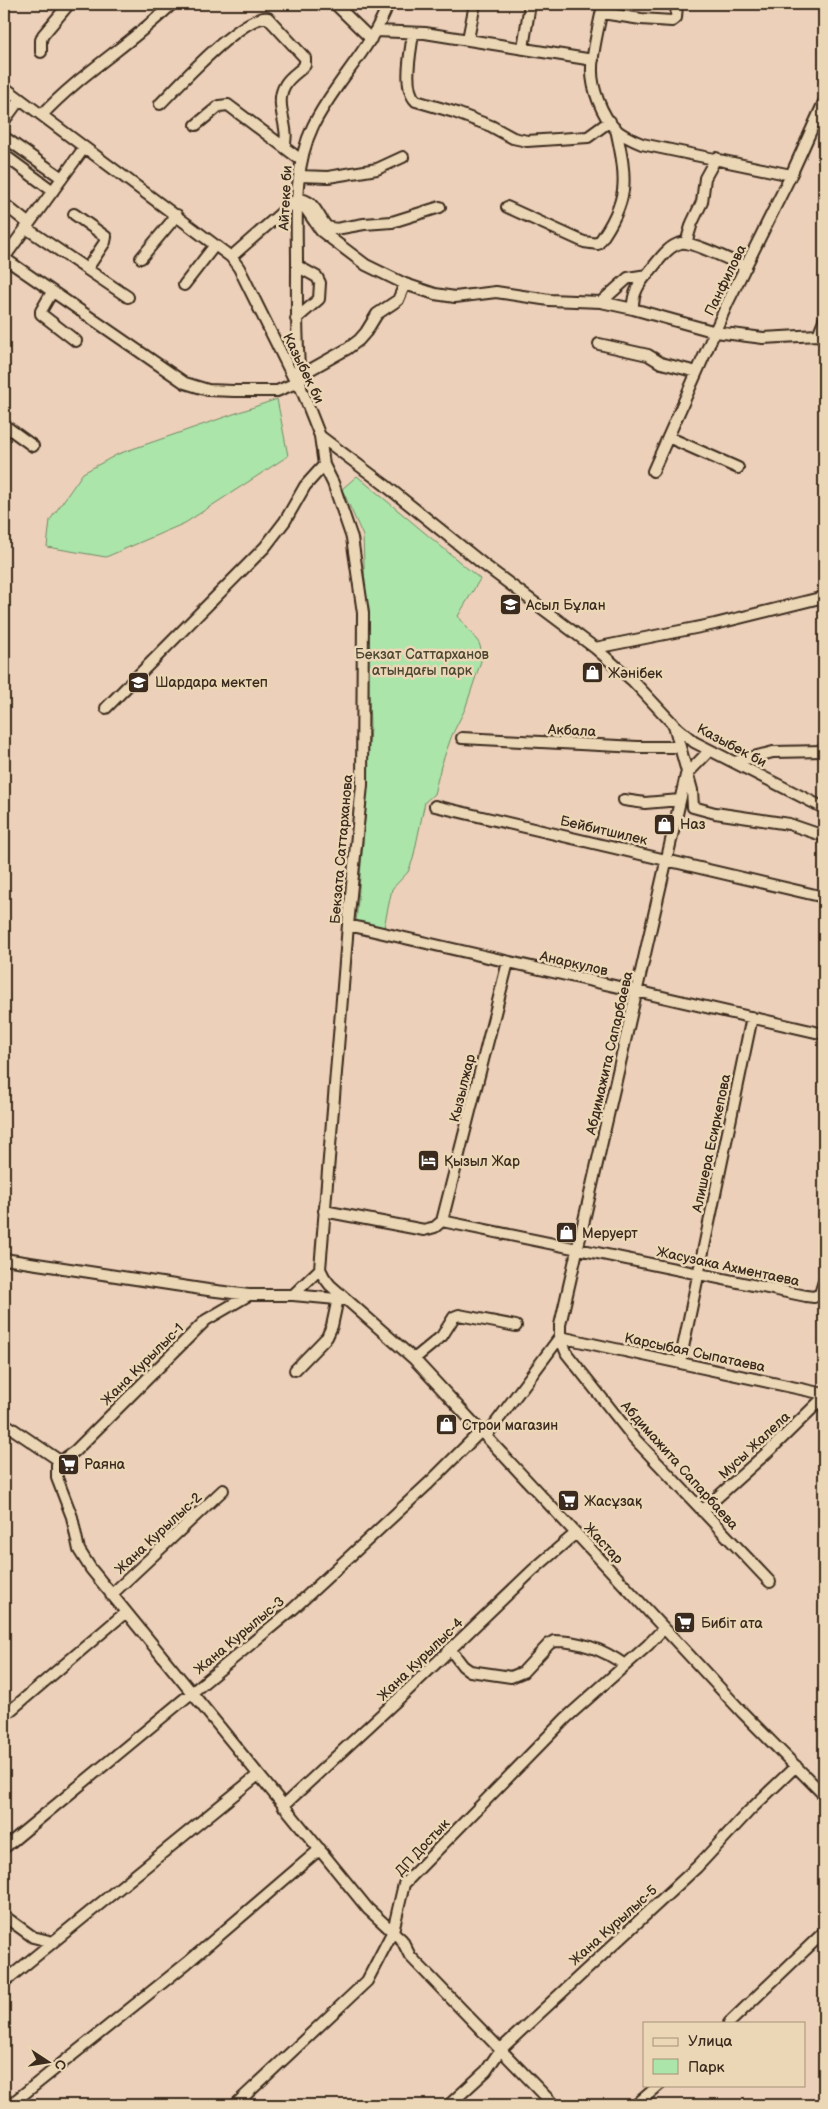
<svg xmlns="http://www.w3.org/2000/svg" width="828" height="2109" font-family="'Balsamiq Sans',sans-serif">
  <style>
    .green { fill: #abe5aa; stroke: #738864 }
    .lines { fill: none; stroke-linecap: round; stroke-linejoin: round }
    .minor-casing { stroke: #3b2a1e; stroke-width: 14 }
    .minor { stroke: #ebd6b5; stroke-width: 10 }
    .labels { text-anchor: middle; stroke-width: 5; stroke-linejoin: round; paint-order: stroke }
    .street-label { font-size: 14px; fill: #3b2a1e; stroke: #ebd6b5 }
    .poi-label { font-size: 14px; fill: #3b2a1e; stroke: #ebd6b5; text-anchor: start }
    .park-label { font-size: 14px; fill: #4c4633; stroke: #ebd6b5 }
  </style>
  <rect width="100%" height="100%" fill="#ecd0b9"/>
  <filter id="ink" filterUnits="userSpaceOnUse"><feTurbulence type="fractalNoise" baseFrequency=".02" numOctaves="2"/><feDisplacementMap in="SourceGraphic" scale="10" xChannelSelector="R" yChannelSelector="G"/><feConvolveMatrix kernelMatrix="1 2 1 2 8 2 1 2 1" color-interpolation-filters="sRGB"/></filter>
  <g filter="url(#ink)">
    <path class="green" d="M277,399L288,456L185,523L106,557L47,547L50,520L83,473L118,454Z
      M357,476L480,579L458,616L479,643L483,655L465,709L452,735L441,766L434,794L425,802L413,859L408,872L392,889L384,927L356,923L366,807L370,726L363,536L342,489Z"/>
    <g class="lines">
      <defs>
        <path id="minor" d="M335,4L371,39
          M603,4C600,22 592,51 592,68C591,88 602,115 615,129C623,136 632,140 642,144L791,175
          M602,13L641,19L672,21L676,18L677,4
          M376,31L425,33L593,60
          M413,33C411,51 402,88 416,101L454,112L491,126L513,138L527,141L588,137L610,121
          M468,39L475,4
          M523,48L530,4
          M41,52V40L43,35L69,4
          M4,87L231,257L239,268L296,383L301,388L320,436L385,485L483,564L595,648L633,681L674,725L694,742L824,808
          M160,104C178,86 243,14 268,18L305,58V65C299,72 290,76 285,85C273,105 291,127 284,147
          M42,115C81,73 131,44 172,4
          M4,121L20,99
          M196,125L219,106L228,105L301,160
          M4,137L62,178
          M4,155L53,191
          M299,176L328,177L377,169L403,157
          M299,199L321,231L366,265L405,284L435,294L455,297L496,292L549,300L601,302L633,309L716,332L763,338L818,335L824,339
          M4,204L29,224
          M507,207L584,242L598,244C630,200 627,180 616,129
          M74,214L106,237L105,242L87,269
          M26,228L128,297
          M686,243L692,223L702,202L705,178L716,158
          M231,257L297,199C315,199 317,216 327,227L336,229L364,224L392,222L440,207
          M4,258L185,383L208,390L234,391H277L296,383
          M4,258L84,148
          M141,258L177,215
          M184,285L215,245
          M52,292L41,311V314L76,341
          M601,302L628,278L647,275
          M633,309C632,294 639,283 649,272C658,262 667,246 681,243C692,241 734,262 746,267
          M296,319L319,299L320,283L317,277L297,266
          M818,335L824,320
          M599,344L648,355L661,363L697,372
          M299,376L347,349L359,340L366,332L377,314L398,300L405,284
          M301,386C296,343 297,303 297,261C297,216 293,168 313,126C334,83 371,50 388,4
          M4,425L33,446
          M320,436L324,465L333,483L352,538L363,613L362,785L348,925L320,1269L324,1277L330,1285L414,1359L742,1712L824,1795
          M668,437L738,468
          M653,471L728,302L791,175L824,102
          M595,648L715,624L824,597
          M106,708L265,547L285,521L305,486L324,465
          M674,725L692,790L693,807L715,813L789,824L824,836
          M462,738L638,747H680
          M734,762L773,752L824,751
          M686,775L560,1325V1337L567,1354L632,1436L770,1582
          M686,775L709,751
          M624,800L645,803L680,800
          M435,806L824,897
          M348,925L824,1034
          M324,1211L424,1230L435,1227L442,1221
          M442,1221L806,1296L814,1297L820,1294L824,1281
          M442,1221L508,962
          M4,1259L208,1290L249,1295H293L347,1300
          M249,1295L206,1320L75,1451L57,1464V1478L72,1517L79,1550L91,1569L368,1909L402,1940L410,1956L554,2105
          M293,1295L320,1269
          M560,1337L824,1394
          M414,1359L442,1336L454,1317L459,1315L516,1326
          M680,1362L752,1017
          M295,1370L327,1337L332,1326L338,1298
          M4,1423L60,1461
          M486,1436L560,1337
          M702,1511L771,1449L824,1397
          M111,1595L223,1490
          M450,1649L463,1666L470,1671L511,1677L523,1672L549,1644L554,1641C580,1641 604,1650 625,1665
          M4,1716L126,1612
          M283,1806L408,1690L533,1570L576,1533
          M4,1848L293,1609L429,1483L481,1431
          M4,1916L33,1937L53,1942
          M4,1982L258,1775
          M729,2023L824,1932
          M10,2105L187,1963L320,1849
          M235,2105L367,1981L393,1931L404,1884L566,1718L648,1645L664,1628
          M449,2105L486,2071L501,2049L697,1867L749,1811L796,1766
          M636,2105L659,2085"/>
      </defs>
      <use href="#minor" class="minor-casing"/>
      <use href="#minor" class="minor"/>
    </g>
  </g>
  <defs>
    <symbol id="school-square" viewBox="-11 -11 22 22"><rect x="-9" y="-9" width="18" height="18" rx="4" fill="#3b2a1e" stroke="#ebd6b5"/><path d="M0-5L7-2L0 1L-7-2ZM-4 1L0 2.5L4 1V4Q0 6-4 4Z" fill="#fff"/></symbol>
    <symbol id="shop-square" viewBox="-11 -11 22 22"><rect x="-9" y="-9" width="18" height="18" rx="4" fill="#3b2a1e" stroke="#ebd6b5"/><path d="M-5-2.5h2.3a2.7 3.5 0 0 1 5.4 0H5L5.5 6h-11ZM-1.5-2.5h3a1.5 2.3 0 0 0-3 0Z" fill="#fff"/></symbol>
    <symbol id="hotel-square" viewBox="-11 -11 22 22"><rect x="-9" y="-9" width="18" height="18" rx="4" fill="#3b2a1e" stroke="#ebd6b5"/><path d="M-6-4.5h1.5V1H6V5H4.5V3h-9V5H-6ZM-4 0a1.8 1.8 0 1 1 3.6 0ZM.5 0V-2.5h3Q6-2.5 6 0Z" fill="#fff"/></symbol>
    <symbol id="supermarket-square" viewBox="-11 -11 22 22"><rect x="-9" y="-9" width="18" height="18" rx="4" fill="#3b2a1e" stroke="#ebd6b5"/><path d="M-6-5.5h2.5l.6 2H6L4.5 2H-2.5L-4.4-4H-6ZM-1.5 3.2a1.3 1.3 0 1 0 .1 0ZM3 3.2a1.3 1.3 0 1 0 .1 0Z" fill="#fff"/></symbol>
  </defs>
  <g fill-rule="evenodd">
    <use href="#school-square" x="498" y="592" width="25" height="25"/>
    <use href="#shop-square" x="580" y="660" width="25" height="25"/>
    <use href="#school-square" x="126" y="670" width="25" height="25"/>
    <use href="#shop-square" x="652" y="812" width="25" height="25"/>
    <use href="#hotel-square" x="416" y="1148" width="25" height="25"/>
    <use href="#shop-square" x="554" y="1220" width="25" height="25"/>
    <use href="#shop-square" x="434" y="1412" width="25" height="25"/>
    <use href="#supermarket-square" x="56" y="1452" width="25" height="25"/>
    <use href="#supermarket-square" x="556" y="1488" width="25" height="25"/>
    <use href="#supermarket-square" x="672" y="1610" width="25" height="25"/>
  </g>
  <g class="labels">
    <g class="street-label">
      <text transform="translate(285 198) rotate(-87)" y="5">Айтеке би</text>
      <text transform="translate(725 280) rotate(-64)" y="5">Панфилова</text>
      <text transform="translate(304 368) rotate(64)" y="5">Казыбек би</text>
      <text transform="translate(572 730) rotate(3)" y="5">Акбала</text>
      <text transform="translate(732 745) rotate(28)" y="5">Казыбек би</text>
      <text transform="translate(604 830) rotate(13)" y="5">Бейбитшилек</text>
      <text transform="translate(341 849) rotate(-85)" y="5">Бекзата Саттарханова</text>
      <text transform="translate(574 963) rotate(13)" y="5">Анаркулов</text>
      <text transform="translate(609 1053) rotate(-77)" y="5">Абдимажита Сапарбаева</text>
      <text transform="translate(462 1088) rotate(-76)" y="5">Кызылжар</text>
      <text transform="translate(711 1143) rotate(-78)" y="5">Алишера Есиркепова</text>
      <text transform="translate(728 1266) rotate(12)" y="5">Жасузака Ахментаева</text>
      <text transform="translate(695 1352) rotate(12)" y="5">Карсыбая Сыпатаева</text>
      <text transform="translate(142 1364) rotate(-45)" y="5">Жана Курылыс-1</text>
      <text transform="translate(754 1445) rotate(-43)" y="5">Мусы Жалела</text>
      <text transform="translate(680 1465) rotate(48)" y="5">Абдимажита Сапарбаева</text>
      <text transform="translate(158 1533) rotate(-43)" y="5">Жана Курылыс-2</text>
      <text transform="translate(604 1543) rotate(47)" y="5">Жастар</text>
      <text transform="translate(239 1635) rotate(-40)" y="5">Жана Курылыс-3</text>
      <text transform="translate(420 1659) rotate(-44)" y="5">Жана Курылыс-4</text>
      <text transform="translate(422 1847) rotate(-47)" y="5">ДП Достык</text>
      <text transform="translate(613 1925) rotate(-42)" y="5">Жана Курылыс-5</text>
    </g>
    <g class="poi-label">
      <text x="526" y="610">Асыл Бұлан</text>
      <text x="608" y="678">Жәнібек</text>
      <text x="155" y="687">Шардара мектеп</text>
      <text x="680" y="829">Наз</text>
      <text x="444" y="1166">Қызыл Жар</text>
      <text x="582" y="1238">Меруерт</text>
      <text x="462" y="1430">Строи магазин</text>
      <text x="84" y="1469">Раяна</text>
      <text x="584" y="1506">Жасұзақ</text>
      <text x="701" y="1628">Бибіт ата</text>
    </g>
    <g class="park-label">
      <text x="422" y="659">Бекзат Саттарханов<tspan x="422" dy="16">атындағы парк</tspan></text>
    </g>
  </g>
  <rect width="828" height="2109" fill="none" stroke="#ebd6b5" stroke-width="20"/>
  <rect x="10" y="10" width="808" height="2089" fill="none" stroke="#3b2a1e" stroke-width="2" filter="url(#ink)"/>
  <rect x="643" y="2022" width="162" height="65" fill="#ebd6b5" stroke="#a59179"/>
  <rect x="653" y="2038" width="25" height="8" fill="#ebd6b5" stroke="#a59179"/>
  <text x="688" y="2046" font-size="15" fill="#3b2a1e">Улица</text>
  <rect x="653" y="2059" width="25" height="15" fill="#abe5aa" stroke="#a59179"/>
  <text x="688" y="2072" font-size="15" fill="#3b2a1e">Парк</text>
  <g transform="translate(48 2062) rotate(102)" stroke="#ebd6b5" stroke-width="4" paint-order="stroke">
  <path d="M0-4L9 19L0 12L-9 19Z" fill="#3b2a1e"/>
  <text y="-8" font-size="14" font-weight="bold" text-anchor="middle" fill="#3b2a1e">С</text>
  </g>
</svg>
